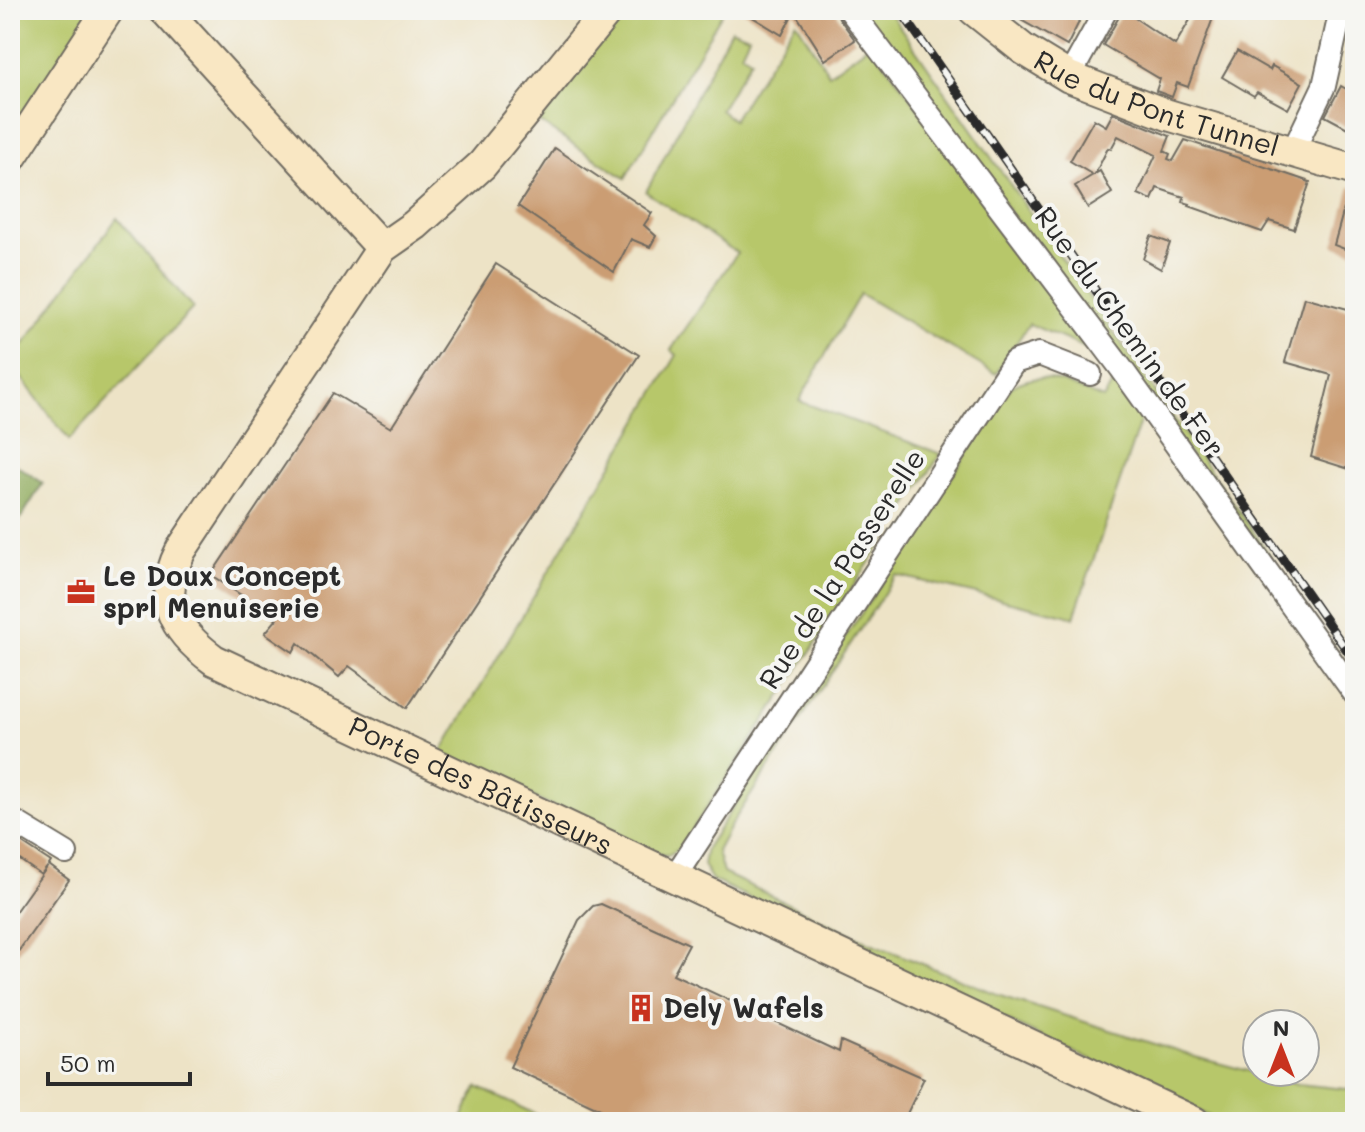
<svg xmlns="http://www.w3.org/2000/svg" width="1365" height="1132" font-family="Mali,sans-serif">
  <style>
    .green { fill: #b7c76a; stroke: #71794a; stroke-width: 2 }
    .forest { fill: #91ac5e; stroke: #5e6c44; stroke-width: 2 }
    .building { fill: #cb9d73 }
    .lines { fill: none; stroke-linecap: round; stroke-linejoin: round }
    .street-casing { stroke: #6f6b61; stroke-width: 26 }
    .secondary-casing { stroke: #6f6b61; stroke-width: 34 }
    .street { stroke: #fff; stroke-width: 22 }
    .secondary { stroke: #f9e7c3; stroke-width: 30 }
    .rail-casing { stroke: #2b2b2b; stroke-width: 9 }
    .rail { stroke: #f6f6f2; stroke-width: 6; stroke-dasharray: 18; stroke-linecap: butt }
    .labels { text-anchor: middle; stroke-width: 8; stroke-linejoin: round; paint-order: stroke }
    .street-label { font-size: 28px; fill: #2b2b2b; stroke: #f6f6f2 }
    .poi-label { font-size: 28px; font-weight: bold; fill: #2b2b2b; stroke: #f6f6f2; text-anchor: start }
  </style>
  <rect width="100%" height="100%" fill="#f6f6f2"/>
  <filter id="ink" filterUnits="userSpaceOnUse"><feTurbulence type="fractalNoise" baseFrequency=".0125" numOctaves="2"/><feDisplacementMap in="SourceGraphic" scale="16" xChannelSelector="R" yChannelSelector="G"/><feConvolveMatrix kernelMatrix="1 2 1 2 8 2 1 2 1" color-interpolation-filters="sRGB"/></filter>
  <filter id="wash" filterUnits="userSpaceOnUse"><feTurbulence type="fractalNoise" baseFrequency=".006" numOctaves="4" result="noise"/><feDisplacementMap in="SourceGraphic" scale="32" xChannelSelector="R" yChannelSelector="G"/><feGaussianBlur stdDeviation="1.8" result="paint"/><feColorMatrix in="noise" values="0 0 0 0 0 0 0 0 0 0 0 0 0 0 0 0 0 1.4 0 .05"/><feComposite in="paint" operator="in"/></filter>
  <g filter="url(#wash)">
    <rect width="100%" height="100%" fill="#ede3c6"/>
    <path class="green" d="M10,10H97L10,140Z
      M624,10H724L625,178L536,120Z
      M860,10H888L1355,677Z
      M796,21L829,74L870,44L1145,407L1074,617L896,575L731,825L717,851L723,873L868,942L997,994L1195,1057L1298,1084L1355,1090V1122H1221L712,880L703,865L706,848L1011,387C1045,367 1070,386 1103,399L1117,377L1100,354L1029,324L996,374L860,294L799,401L941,454L680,848L668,855L653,854L441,753L677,355L671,350L737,253L646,192L731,29L749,36L741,53L751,59L720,110L733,120Z
      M117,218L193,308L69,440L10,363Z
      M477,1087L552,1122H460Z"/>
    <path class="forest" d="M10,461L43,483L10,535Z"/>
    <g id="blocks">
      <path class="building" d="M741,10H836L839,18L855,40L825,60L794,11L782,35Z
        M1026,10H1059L1079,22L1067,46L1021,20Z
        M1123,10L1175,45L1196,10L1214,15L1188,87L1177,83L1172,97L1156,91L1160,79L1103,45Z
        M1237,51L1270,70L1272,66L1302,83L1288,109L1257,92L1254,96L1222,77Z
        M1341,86L1355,94V132L1325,116Z
        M1113,113L1170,136L1164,151L1170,154L1168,159L1173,161L1185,140L1310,182L1294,229L1269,221L1262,232L1189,206L1190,204L1183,202L1184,197L1157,188L1152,200L1138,194L1156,155L1118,136L1111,149L1108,148L1095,174L1100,171L1112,193L1088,208L1075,186L1093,175L1070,161L1094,119L1106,126Z
        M555,148L652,213L644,225L656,236L650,247L631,239L614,272L518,206Z
        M1350,187L1355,188V253L1334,245Z
        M1151,236L1170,243L1161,269L1143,259Z
        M496,264L639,355L407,708L349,666L339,677L298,643L293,652L265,633L277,619L211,575L333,393L391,428Z
        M1304,297L1355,311V471L1311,457L1331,375L1285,362Z
        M10,835L51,862L49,865L69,880L10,963V919L48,866L41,875L10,853Z
        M601,904L689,944L673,974L839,1052L841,1041L924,1078L903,1122H628L510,1067L579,920L593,906Z"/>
    </g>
  </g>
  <g filter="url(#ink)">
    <use href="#blocks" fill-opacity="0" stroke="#6f6b61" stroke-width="2"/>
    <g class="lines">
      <defs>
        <path id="street" d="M850,10L1121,368L1355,694
          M1069,77L1106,10
          M1293,151L1324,86L1341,10
          M10,819L66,853
          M675,876L1014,362L1039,354L1090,374"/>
        <g id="secondary">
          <path d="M165,10L382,248"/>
          <path id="s1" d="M608,10L482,165L415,225L382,248L181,550C156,599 173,630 214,660L1194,1122"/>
          <path id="s2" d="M974,10L1023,49L1069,77L1168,115L1355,170"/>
          <path d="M10,159L108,10"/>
        </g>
      </defs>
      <use href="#street" class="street-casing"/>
      <use href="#secondary" class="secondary-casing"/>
      <use href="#street" class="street"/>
      <use href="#secondary" class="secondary"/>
      <defs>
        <path id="rail" d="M900,10L1355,662"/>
      </defs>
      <use href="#rail" class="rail-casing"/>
      <use href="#rail" class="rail"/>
    </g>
  </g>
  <defs>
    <symbol id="office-bare" viewBox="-9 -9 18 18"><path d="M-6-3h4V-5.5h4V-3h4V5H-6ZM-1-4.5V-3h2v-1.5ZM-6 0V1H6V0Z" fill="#c8321e" stroke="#f6f6f2" stroke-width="2.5" paint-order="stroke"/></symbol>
    <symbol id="building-bare" viewBox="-9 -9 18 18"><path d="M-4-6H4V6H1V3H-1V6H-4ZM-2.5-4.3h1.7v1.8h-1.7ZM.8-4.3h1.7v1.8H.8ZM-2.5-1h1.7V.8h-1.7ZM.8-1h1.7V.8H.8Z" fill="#c8321e" stroke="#f6f6f2" stroke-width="2.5" paint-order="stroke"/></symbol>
  </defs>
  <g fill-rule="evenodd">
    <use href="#office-bare" x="61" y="572" width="40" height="40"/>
    <use href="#building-bare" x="621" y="988" width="40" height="40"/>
  </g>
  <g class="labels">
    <g class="street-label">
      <text dy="10" stroke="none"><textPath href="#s2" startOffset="208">Rue du Pont Tunnel</textPath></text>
      <text transform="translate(1130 332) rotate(54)" y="10">Rue du Chemin de Fer</text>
      <text transform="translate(842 569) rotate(-57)" y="10">Rue de la Passerelle</text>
      <text dy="10" stroke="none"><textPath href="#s1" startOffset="1116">Porte des Bâtisseurs</textPath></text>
    </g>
    <g class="poi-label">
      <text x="103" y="586">Le Doux Concept<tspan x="103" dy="32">sprl Menuiserie</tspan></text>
      <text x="663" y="1018">Dely Wafels</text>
    </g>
  </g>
  <rect width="1365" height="1132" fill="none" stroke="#f6f6f2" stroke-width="40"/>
  <g transform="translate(1281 1048)"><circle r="38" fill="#f6f6f2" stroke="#a5a5a2" stroke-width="2"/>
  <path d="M0-6L14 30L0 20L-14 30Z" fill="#c8321e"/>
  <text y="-12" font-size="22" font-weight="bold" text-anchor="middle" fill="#2b2b2b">N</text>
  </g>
  <path d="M48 1072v12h142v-12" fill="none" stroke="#2b2b2b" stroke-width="4"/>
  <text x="60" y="1072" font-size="24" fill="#2b2b2b" stroke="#f6f6f2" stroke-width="6" paint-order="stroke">50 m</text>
</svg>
